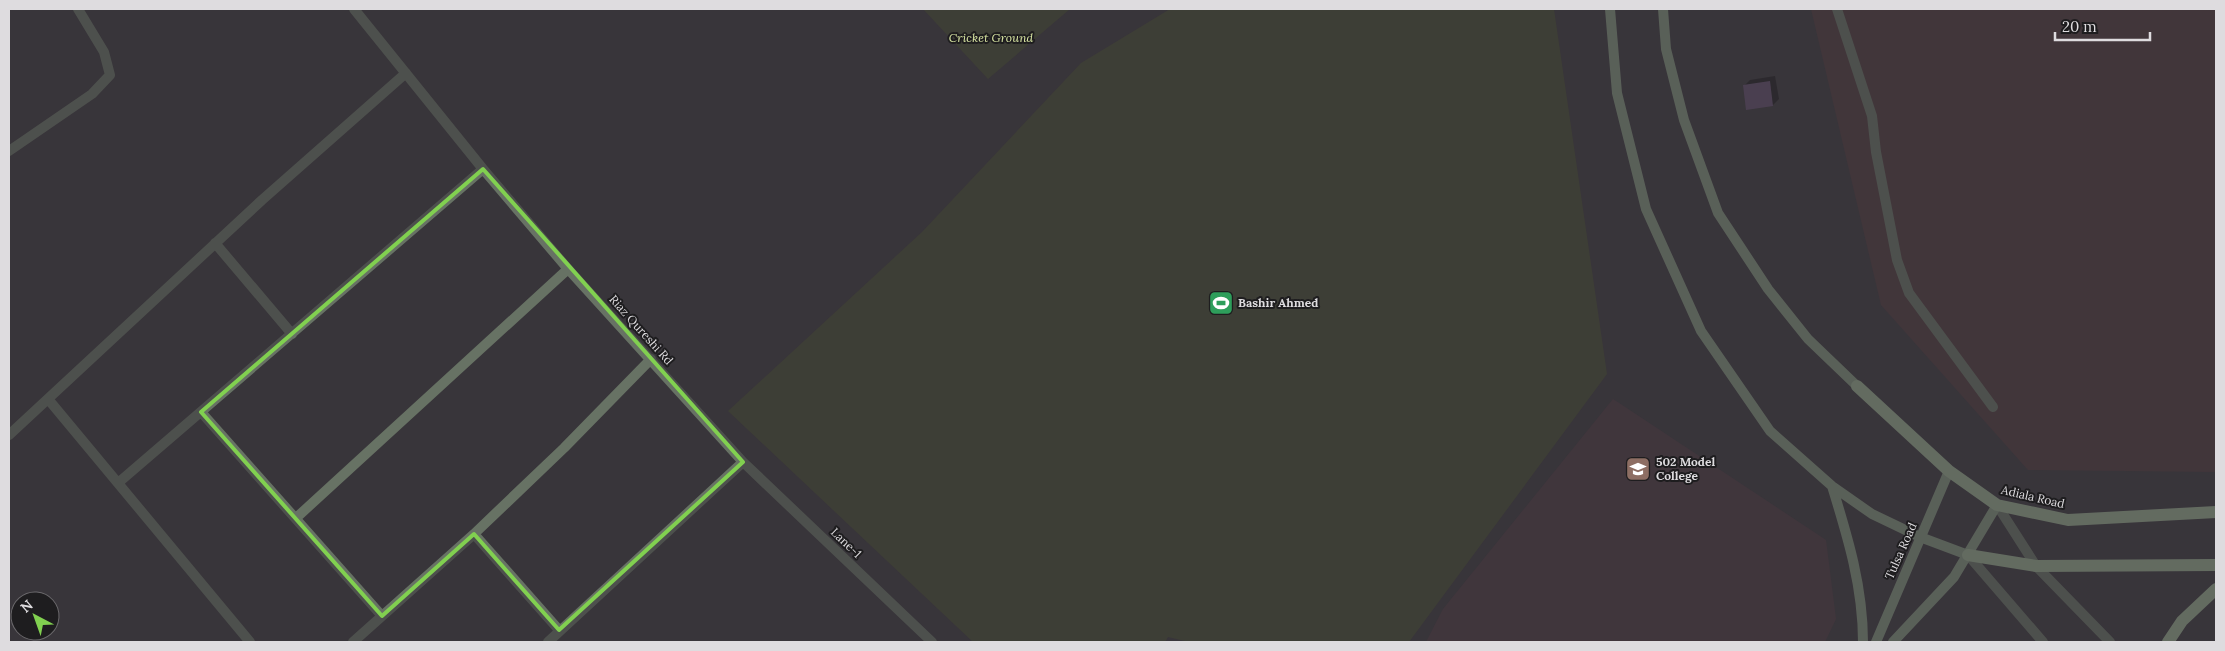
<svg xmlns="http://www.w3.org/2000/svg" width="2225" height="651" font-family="Lora,serif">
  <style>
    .industrial { fill: #4c383b }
    .education { fill: #4b383f }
    .green { fill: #444931 }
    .shadow { fill: #0007 }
    .building { fill: #614c6c }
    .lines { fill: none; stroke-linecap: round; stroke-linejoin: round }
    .service { stroke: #677264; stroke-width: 10 }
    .minor { stroke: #677264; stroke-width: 10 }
    .tertiary { stroke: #677264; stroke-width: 10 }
    .secondary { stroke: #82947d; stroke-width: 10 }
    .primary { stroke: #97ad8f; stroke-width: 12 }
    .marked { fill: none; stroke: #81d050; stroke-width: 4; stroke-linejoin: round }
    .labels { text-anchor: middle; stroke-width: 4; stroke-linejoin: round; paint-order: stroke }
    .park-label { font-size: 12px; font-style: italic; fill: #d7e4a2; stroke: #1e1d1f }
    .poi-label { font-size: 12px; font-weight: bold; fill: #dedcdf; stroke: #1e1d1f; text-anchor: start }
    .street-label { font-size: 12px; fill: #dedcdf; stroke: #1e1d1f }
  </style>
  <rect width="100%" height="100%" fill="#38353a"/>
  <path class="industrial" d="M1811,9H2216V472L2028,470L1881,305Z"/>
  <path class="education" d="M1613,399L1826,540L1836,619L1825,642H1426L1443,609Z"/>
  <path class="green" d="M923,9H1070L988,79Z
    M1170,9H1554L1607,374L1409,642H1189L1168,637L1165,642H973L728,411L922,232L1081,63Z"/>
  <path class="shadow" d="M1775,76L1779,99L1773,105L1744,86L1750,80Z"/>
  <path class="building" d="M1770,81L1773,106L1746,110L1743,85Z"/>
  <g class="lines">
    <path class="service" d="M1837,9L1872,116L1876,152L1897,260L1909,293L1993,407"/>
    <path class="minor" d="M354,9L483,169L568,269L743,462L548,642
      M9,151L92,94L110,75L104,52L78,9
      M215,243L292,334
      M48,399L250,642
      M201,412L382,616
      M9,435L262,200L406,73
      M743,462L932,642
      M118,483L483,169
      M296,518L568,269
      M474,534L559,630
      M353,642L474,534L564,448L651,359"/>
    <path class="tertiary" d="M1997,505L2036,566L2110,642
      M1968,555L2043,642"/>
    <path class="secondary" d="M1610,9L1617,93L1646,209L1701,331L1770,431L1832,486L1872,514L1920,537L1968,555
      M1663,9L1666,49L1684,120L1718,213L1768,289L1808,339L1857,386
      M1832,486C1848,538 1863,587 1863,642
      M1876,642L1949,471
      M1893,642L1954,577L1997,505"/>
    <path class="primary" d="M1857,386L1949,471L1997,505L2068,520L2216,512
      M1968,555L2036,566L2216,565
      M2168,642L2182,621L2216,589"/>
  </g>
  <path d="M0 0H2225V651H0ZM483,169L743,462L559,630L474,534L382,616L201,412Z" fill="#38353a" fill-opacity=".55" fill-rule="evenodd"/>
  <path class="marked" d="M483,169L743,462L559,630L474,534L382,616L201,412Z"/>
  <defs>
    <symbol id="stadium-square" viewBox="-11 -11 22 22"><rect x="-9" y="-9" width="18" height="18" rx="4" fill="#2e9e5b" stroke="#1e1d1f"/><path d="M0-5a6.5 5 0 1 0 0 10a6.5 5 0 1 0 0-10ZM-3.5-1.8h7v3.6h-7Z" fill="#fff"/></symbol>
    <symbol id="university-square" viewBox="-11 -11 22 22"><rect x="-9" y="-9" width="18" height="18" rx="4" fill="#8d6e63" stroke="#1e1d1f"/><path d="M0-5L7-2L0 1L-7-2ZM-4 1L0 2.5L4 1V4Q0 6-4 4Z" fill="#fff"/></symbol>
  </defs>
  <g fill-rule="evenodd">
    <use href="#stadium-square" x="1207" y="289" width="28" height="28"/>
    <use href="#university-square" x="1624" y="455" width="28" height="28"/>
  </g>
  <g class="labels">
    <g class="park-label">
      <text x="991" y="42">Cricket Ground</text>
    </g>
    <g class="poi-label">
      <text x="1238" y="307">Bashir Ahmed</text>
      <text x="1656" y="466">502 Model<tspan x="1656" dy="14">College</tspan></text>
    </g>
    <g class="street-label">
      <text transform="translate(641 330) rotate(48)" y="4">Riaz Qureshi Rd</text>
      <text transform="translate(2033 497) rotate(13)" y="4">Adiala Road</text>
      <text transform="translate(846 543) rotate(44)" y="4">Lane-1</text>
      <text transform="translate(1901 551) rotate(-66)" y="4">Tulsa Road</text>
    </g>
  </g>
  <rect width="2225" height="651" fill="none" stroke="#dedcdf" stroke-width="20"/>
  <g transform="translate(35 616) rotate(319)"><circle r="24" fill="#1e1d1f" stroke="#6b696c"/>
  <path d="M0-4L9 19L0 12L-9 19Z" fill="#81d050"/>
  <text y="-8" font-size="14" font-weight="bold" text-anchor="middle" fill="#dedcdf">N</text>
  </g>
  <path d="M2055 32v8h95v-8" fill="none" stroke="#dedcdf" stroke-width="2.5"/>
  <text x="2062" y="32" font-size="15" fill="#dedcdf" stroke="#1e1d1f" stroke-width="4" paint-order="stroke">20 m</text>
</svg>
